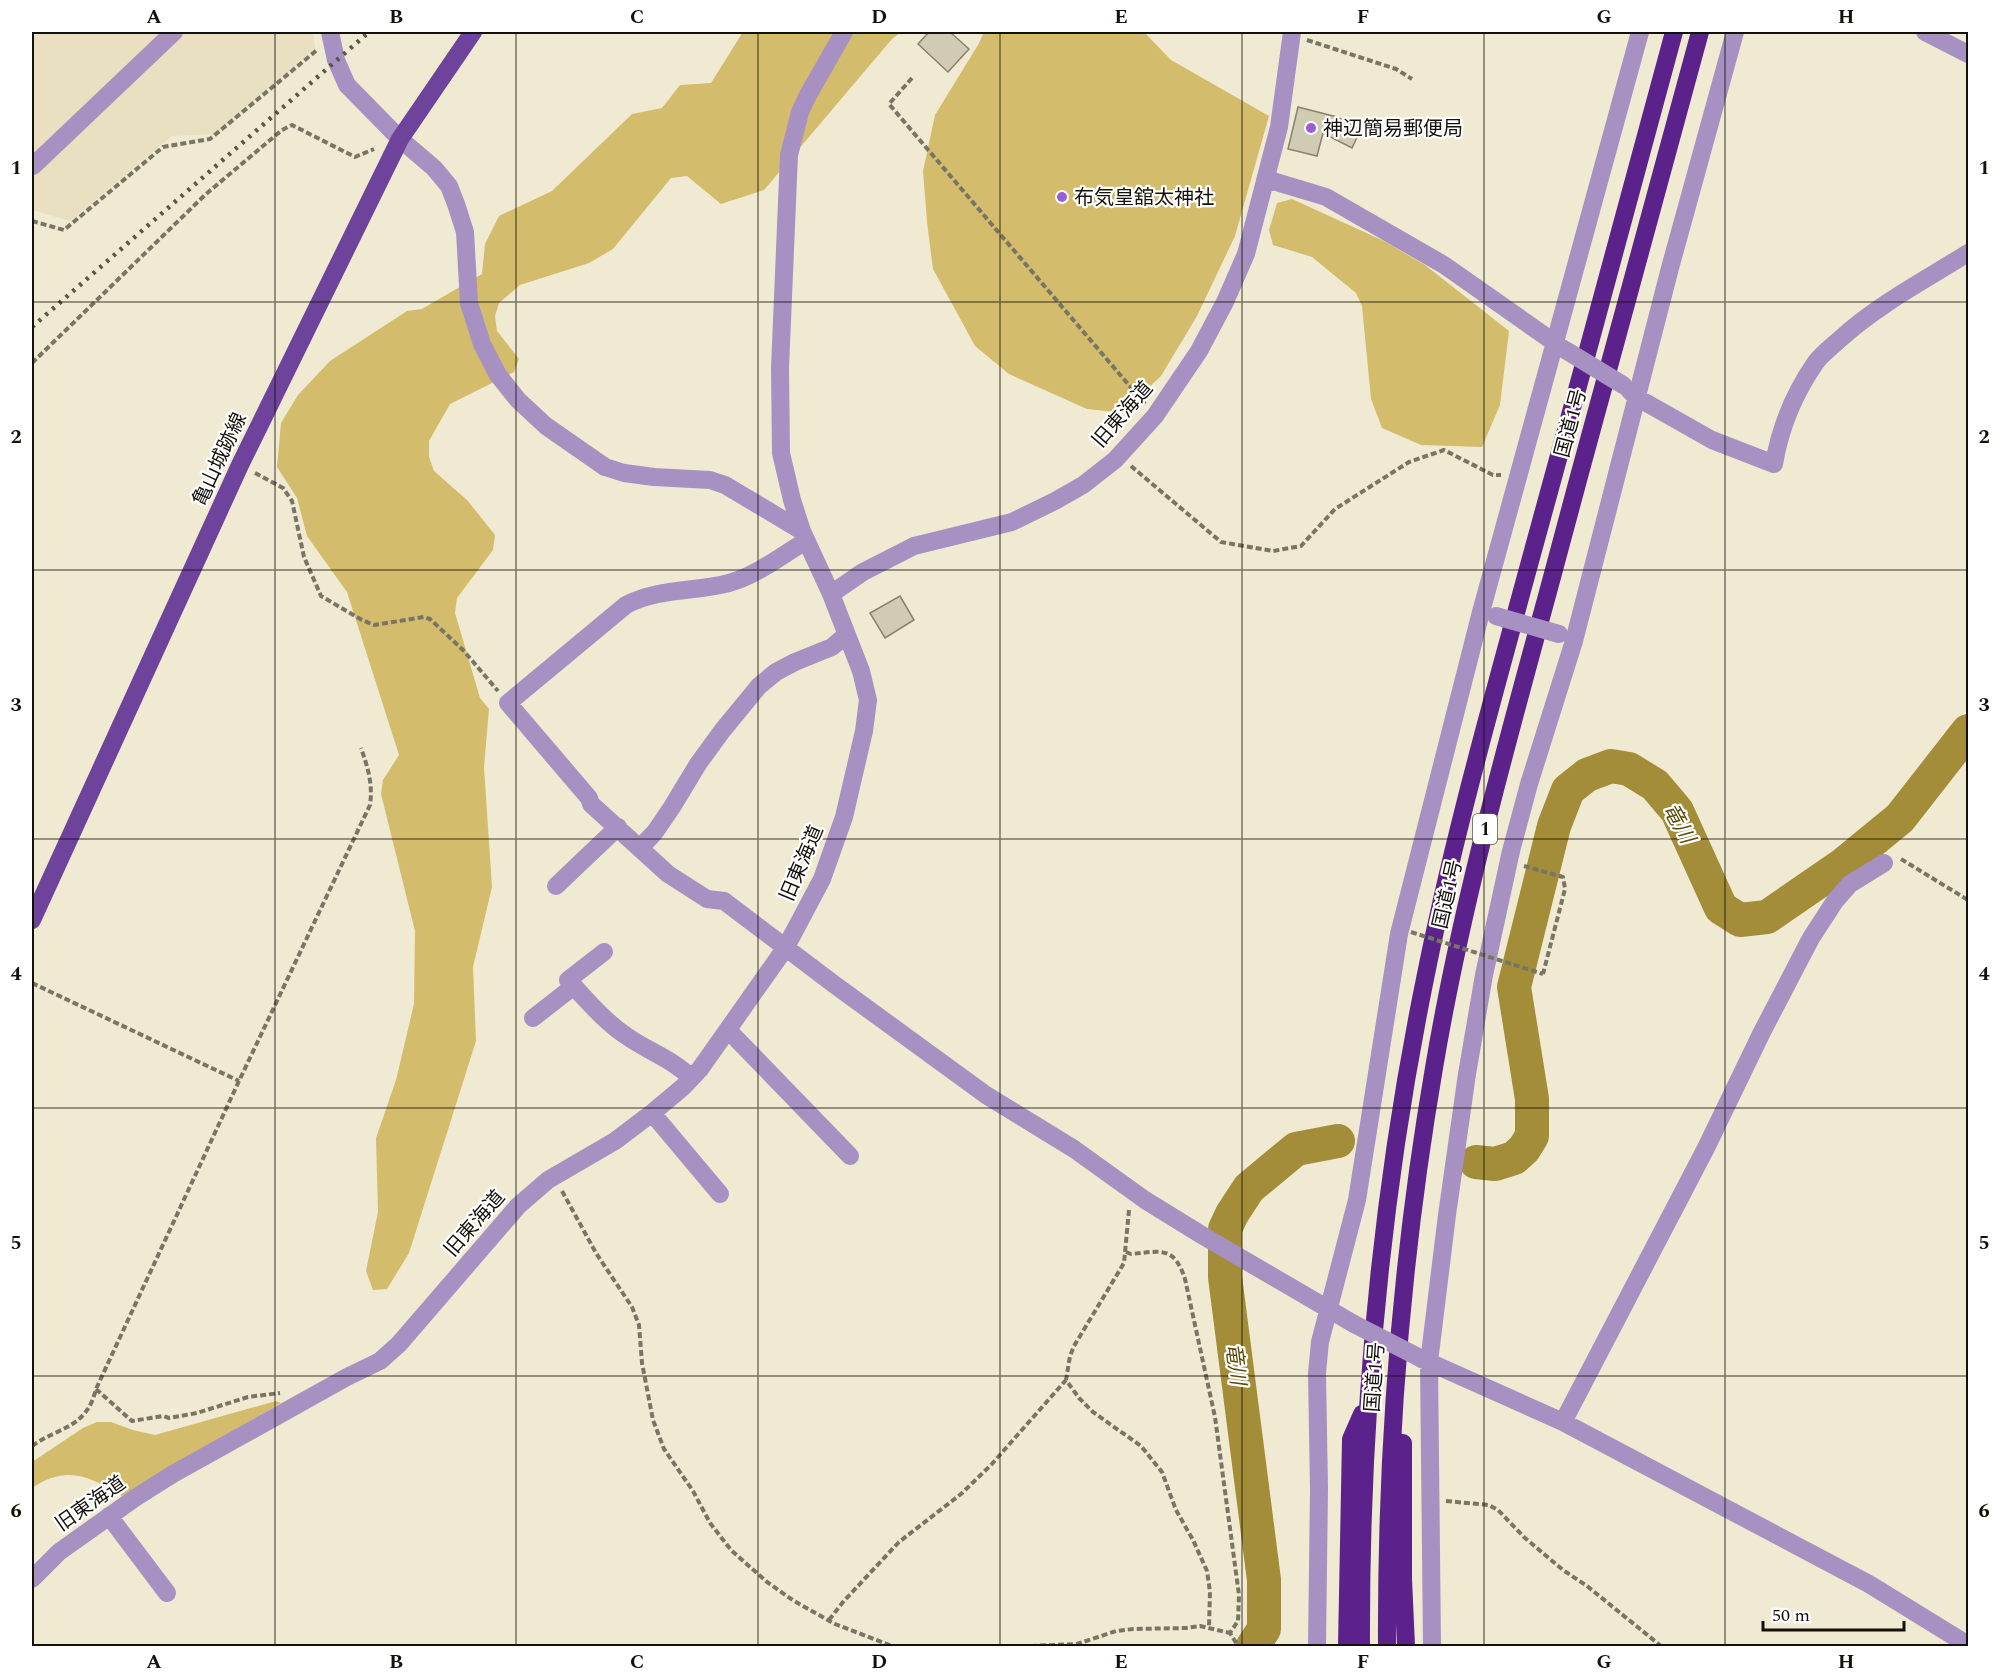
<svg xmlns="http://www.w3.org/2000/svg" width="2000" height="1678" font-family="Spectral,'Noto Sans JP',serif">
  <style>
    .built { fill: #e9e0c1 }
    .green { fill: #d3bc6b }
    .lines { fill: none; stroke-linecap: round; stroke-linejoin: round }
    .river { stroke: #a38d39; stroke-width: 34 }
    .building { fill: #d2cbb4; stroke: #88826c; stroke-width: 1.5 }
    .path { stroke: #797565; stroke-width: 4; stroke-dasharray: 6 3; stroke-linecap: butt }
    .minor { stroke: #a691c2; stroke-width: 18 }
    .major { stroke: #6e439c; stroke-width: 18 }
    .highway { stroke: #5b228c; stroke-width: 18 }
    .rail { stroke: #595649; stroke-width: 4.5; stroke-dasharray: 3 6; stroke-linecap: butt }
    .path-bridge { stroke: #797565; stroke-width: 4; stroke-dasharray: 6 3; stroke-linecap: butt }
    .minor-bridge { stroke: #a691c2; stroke-width: 18 }
    .grid { fill: none; stroke: #131109; stroke-width: 1.5; stroke-opacity: 0.55 }
    .poi-dot { fill: #985ed5; stroke: #fff; stroke-width: 2 }
    .labels { text-anchor: middle; stroke-width: 4.5; stroke-linejoin: round; paint-order: stroke }
    .shield { fill: #fff; stroke: #5a5853; stroke-width: 1.5 }
    .shield-label { font-size: 18px; font-weight: bold; fill: #131109 }
    .poi-label { font-size: 20px; fill: #131109; stroke: #fff; text-anchor: start }
    .street-label { font-size: 20px; fill: #131109; stroke: #fff }
    .water-label { font-size: 21px; font-style: italic; fill: #5b4b08; stroke: #fff }
    .neatline { fill: none; stroke: #131109; stroke-width: 2 }
    .grid-label { font-size: 20px; text-anchor: middle; font-weight: bold; fill: #131109 }
  </style>
  <rect width="100%" height="100%" fill="#f1ead2"/>
  <path class="built" d="M32,32H313L315,48L217,134L172,136L70,221L32,210Z"/>
  <path class="green" d="M741,32H901L892,39L764,190L721,204L687,176L671,178L613,249L589,263L520,285L499,303L495,316L497,331L519,359L514,372L450,404L429,441V457L434,471L467,500L495,535L493,550L457,598L455,613L480,698L489,709L484,767L492,887L473,967L476,1041L409,1253L387,1289L373,1290L366,1271L378,1212L376,1138L396,1080L414,1004L415,931L381,794L383,780L399,755L347,592L307,536L297,498L277,467L281,423L298,395L330,361L407,311L422,309L482,274L485,244L499,216L552,191L632,114L662,108L680,85L711,83L741,35Z
    M984,32H1144L1171,60L1269,116L1235,236L1197,316L1161,376L1128,407L1115,412L1087,409L1009,374L975,346L933,269L927,222L923,171L935,115L978,45Z
    M1292,199L1384,241L1425,265L1509,331L1500,405L1482,447L1421,445L1382,428L1371,399L1362,306L1356,293L1312,257L1273,245L1269,230L1277,203Z
    M276,1401L281,1403L122,1496C89,1476 67,1465 32,1488V1462L83,1428L97,1422H111L133,1430L155,1435Z"/>
  <g class="lines">
    <path class="river" d="M1476,1162L1495,1164L1514,1158L1524,1149L1532,1136V1099L1514,987L1554,826L1568,790L1587,775L1611,766L1629,769L1655,785L1677,811L1721,908L1740,920L1767,917L1844,864L1900,818L1968,731
      M1253,1646L1264,1629V1580L1225,1277V1229L1232,1214L1249,1188L1296,1149L1338,1141"/>
  </g>
  <path class="building" d="M929,32H950L969,49L948,72L918,44Z
    M1298,107L1337,117L1361,129L1352,148L1323,133L1317,156L1288,149Z
    M900,596L914,620L885,638L870,613Z"/>
  <g class="lines">
    <path class="path" d="M1307,40L1396,69L1412,79
      M912,78L889,104L1145,404
      M32,221L64,230L163,147L210,139L317,50
      M32,363L206,194L282,130L292,125L355,157L374,149
      M1131,466L1221,542L1273,551L1301,546L1335,509L1409,462L1444,450L1493,475H1501
      M255,473L283,488L292,501L304,557L321,596L362,620L374,625L424,617L430,619L463,650L498,691
      M1901,859L1968,900
      M1524,866L1563,877L1565,889L1543,974
      M32,983L239,1081
      M562,1191L596,1253L632,1307L639,1325L642,1363L653,1420L664,1449L693,1491L710,1523L731,1550L767,1582L794,1601L835,1624L892,1646
      M1129,1210L1124,1263L1074,1346L1070,1356L1066,1380L1079,1398L1093,1412L1141,1446L1162,1472L1176,1510L1193,1540L1207,1571L1210,1592L1209,1627
      M1126,1252L1131,1254C1162,1251 1174,1246 1185,1279L1215,1417L1239,1595L1238,1621L1230,1633L1238,1646
      M96,1389L132,1421L163,1416L169,1418L197,1413L248,1397L280,1393
      M32,1446C60,1426 86,1429 96,1389L239,1081L370,805C373,784 368,768 361,748
      M1446,1501L1489,1505L1498,1510L1525,1538L1563,1570L1587,1586L1661,1646
      M829,1620L843,1602L899,1542L961,1494L991,1465L1066,1380
      M1031,1646L1077,1644L1116,1631L1133,1629L1186,1628L1200,1626L1230,1633"/>
    <path class="minor" d="M330,32L336,60L347,85L400,139L434,168L449,186L456,204L465,232L469,303L482,344L498,375L518,400L546,426L605,467L624,473L654,477L710,480L725,485L802,531
      M1925,32L1968,54
      M32,166H33L174,32
      M1266,179L1326,197L1444,265L1565,350
      M1629,390L1636,397L1712,440L1774,464C1780,428 1795,392 1816,362C1822,354 1831,347 1839,340C1877,305 1925,280 1968,253
      M806,541C782,555 756,576 729,583C695,592 658,588 626,605L508,703L589,798L591,804L668,874L707,899L724,901L835,985L986,1095L1074,1149L1145,1200L1205,1237L1354,1324
      M831,594L863,572L914,546L1012,522L1055,501L1083,485L1115,460L1155,416L1199,351L1225,302L1246,254L1279,127L1292,32
      M641,847L655,832L672,807L698,764L722,731L759,686L776,672L795,662L832,647L846,635
      M556,886L618,827
      M604,952L568,980C586,999 603,1020 625,1035C647,1051 673,1059 691,1078
      M533,1018L574,986
      M728,1030L850,1156
      M652,1113L720,1194
      M1422,1359L1563,1422L1869,1584L1968,1645
      M1563,1422L1706,1148L1762,1032L1811,938L1835,901L1850,884L1884,863
      M109,1516L167,1593
      M32,1579L59,1552L135,1498L173,1474L347,1377L380,1361L399,1344L518,1206L548,1180L615,1141L652,1113L683,1087L700,1069L786,947L822,879L844,817L864,731L868,700L861,671L831,594L802,531L792,500L781,453L780,368L789,155L800,112L808,95L844,32
      M1317,1646L1319,1489L1317,1373L1320,1342L1357,1200L1399,934L1481,612L1640,32
      M1432,1646L1429,1362L1447,1215L1467,1074L1484,975L1511,851L1529,784L1574,641L1670,268L1735,32"/>
    <path class="major" d="M32,920L240,465L400,139L473,32"/>
    <path class="highway" d="M1403,1443V1579L1406,1646
      M1347,1646L1351,1439L1362,1414
      M1361,1646C1360,1422 1380,1199 1425,979C1452,843 1490,709 1526,576C1576,395 1625,213 1674,32
      M1387,1646C1386,1453 1401,1260 1434,1068C1461,907 1505,750 1548,592C1598,405 1649,218 1700,32"/>
    <path class="rail" d="M32,327L369,32"/>
    <path class="path-bridge" d="M1411,932L1543,974"/>
    <path class="minor-bridge" d="M1567,351L1623,385
      M1496,616L1559,634
      M1354,1324L1422,1359"/>
  </g>
  <path class="grid" d="M275,32V1646M516,32V1646M758,32V1646M1000,32V1646M1242,32V1646M1484,32V1646M1725,32V1646M32,302H1968M32,570H1968M32,839H1968M32,1108H1968M32,1376H1968"/>
  <g class="poi-dot">
    <circle cx="1311" cy="128" r="6"/>
    <circle cx="1062" cy="197" r="6"/>
  </g>
  <g class="labels">
    <rect class="shield" x="1473" y="814" width="24" height="30" rx="4.5"/>
    <g class="shield-label">
      <text x="1485" y="835">1</text>
    </g>
    <g class="poi-label">
      <text x="1323" y="135">神辺簡易郵便局</text>
      <text x="1074" y="204">布気皇舘太神社</text>
    </g>
    <g class="street-label">
      <text transform="translate(1122 414) rotate(-49)" y="7">旧東海道</text>
      <text transform="translate(1570 423) rotate(-75)" y="7">国道1号</text>
      <text transform="translate(219 459) rotate(-65)" y="7">亀山城跡線</text>
      <text transform="translate(801 863) rotate(-67)" y="7">旧東海道</text>
      <text transform="translate(1447 894) rotate(-77)" y="7">国道1号</text>
      <text transform="translate(474 1223) rotate(-49)" y="7">旧東海道</text>
      <text transform="translate(1374 1377) rotate(-86)" y="7">国道1号</text>
      <text transform="translate(90 1503) rotate(-35)" y="7">旧東海道</text>
    </g>
    <g class="water-label">
      <text transform="translate(1679 823) rotate(61)" y="7">竜川</text>
      <text transform="translate(1236 1364) rotate(83)" y="7">竜川</text>
    </g>
  </g>
  <rect width="2000" height="1678" fill="none" stroke="#ffffff" stroke-width="66"/>
  <path d="M1763 1621v9h141v-9" fill="none" stroke="#131109" stroke-width="3"/>
  <text x="1772" y="1621" font-size="18" fill="#131109" stroke="#ffffff" stroke-width="4.5" paint-order="stroke">50 m</text>
  <rect x="33" y="33" width="1934" height="1612" class="neatline"/>
  <g class="grid-label">
    <text x="154" y="23">A</text>
    <text x="396" y="23">B</text>
    <text x="637" y="23">C</text>
    <text x="879" y="23">D</text>
    <text x="1121" y="23">E</text>
    <text x="1363" y="23">F</text>
    <text x="1604" y="23">G</text>
    <text x="1846" y="23">H</text>
    <text x="16" y="174">1</text>
    <text x="1984" y="174">1</text>
    <text x="16" y="443">2</text>
    <text x="1984" y="443">2</text>
    <text x="16" y="711">3</text>
    <text x="1984" y="711">3</text>
    <text x="16" y="980">4</text>
    <text x="1984" y="980">4</text>
    <text x="16" y="1249">5</text>
    <text x="1984" y="1249">5</text>
    <text x="16" y="1517">6</text>
    <text x="1984" y="1517">6</text>
    <text x="154" y="1668">A</text>
    <text x="396" y="1668">B</text>
    <text x="637" y="1668">C</text>
    <text x="879" y="1668">D</text>
    <text x="1121" y="1668">E</text>
    <text x="1363" y="1668">F</text>
    <text x="1604" y="1668">G</text>
    <text x="1846" y="1668">H</text>
  </g>
</svg>
